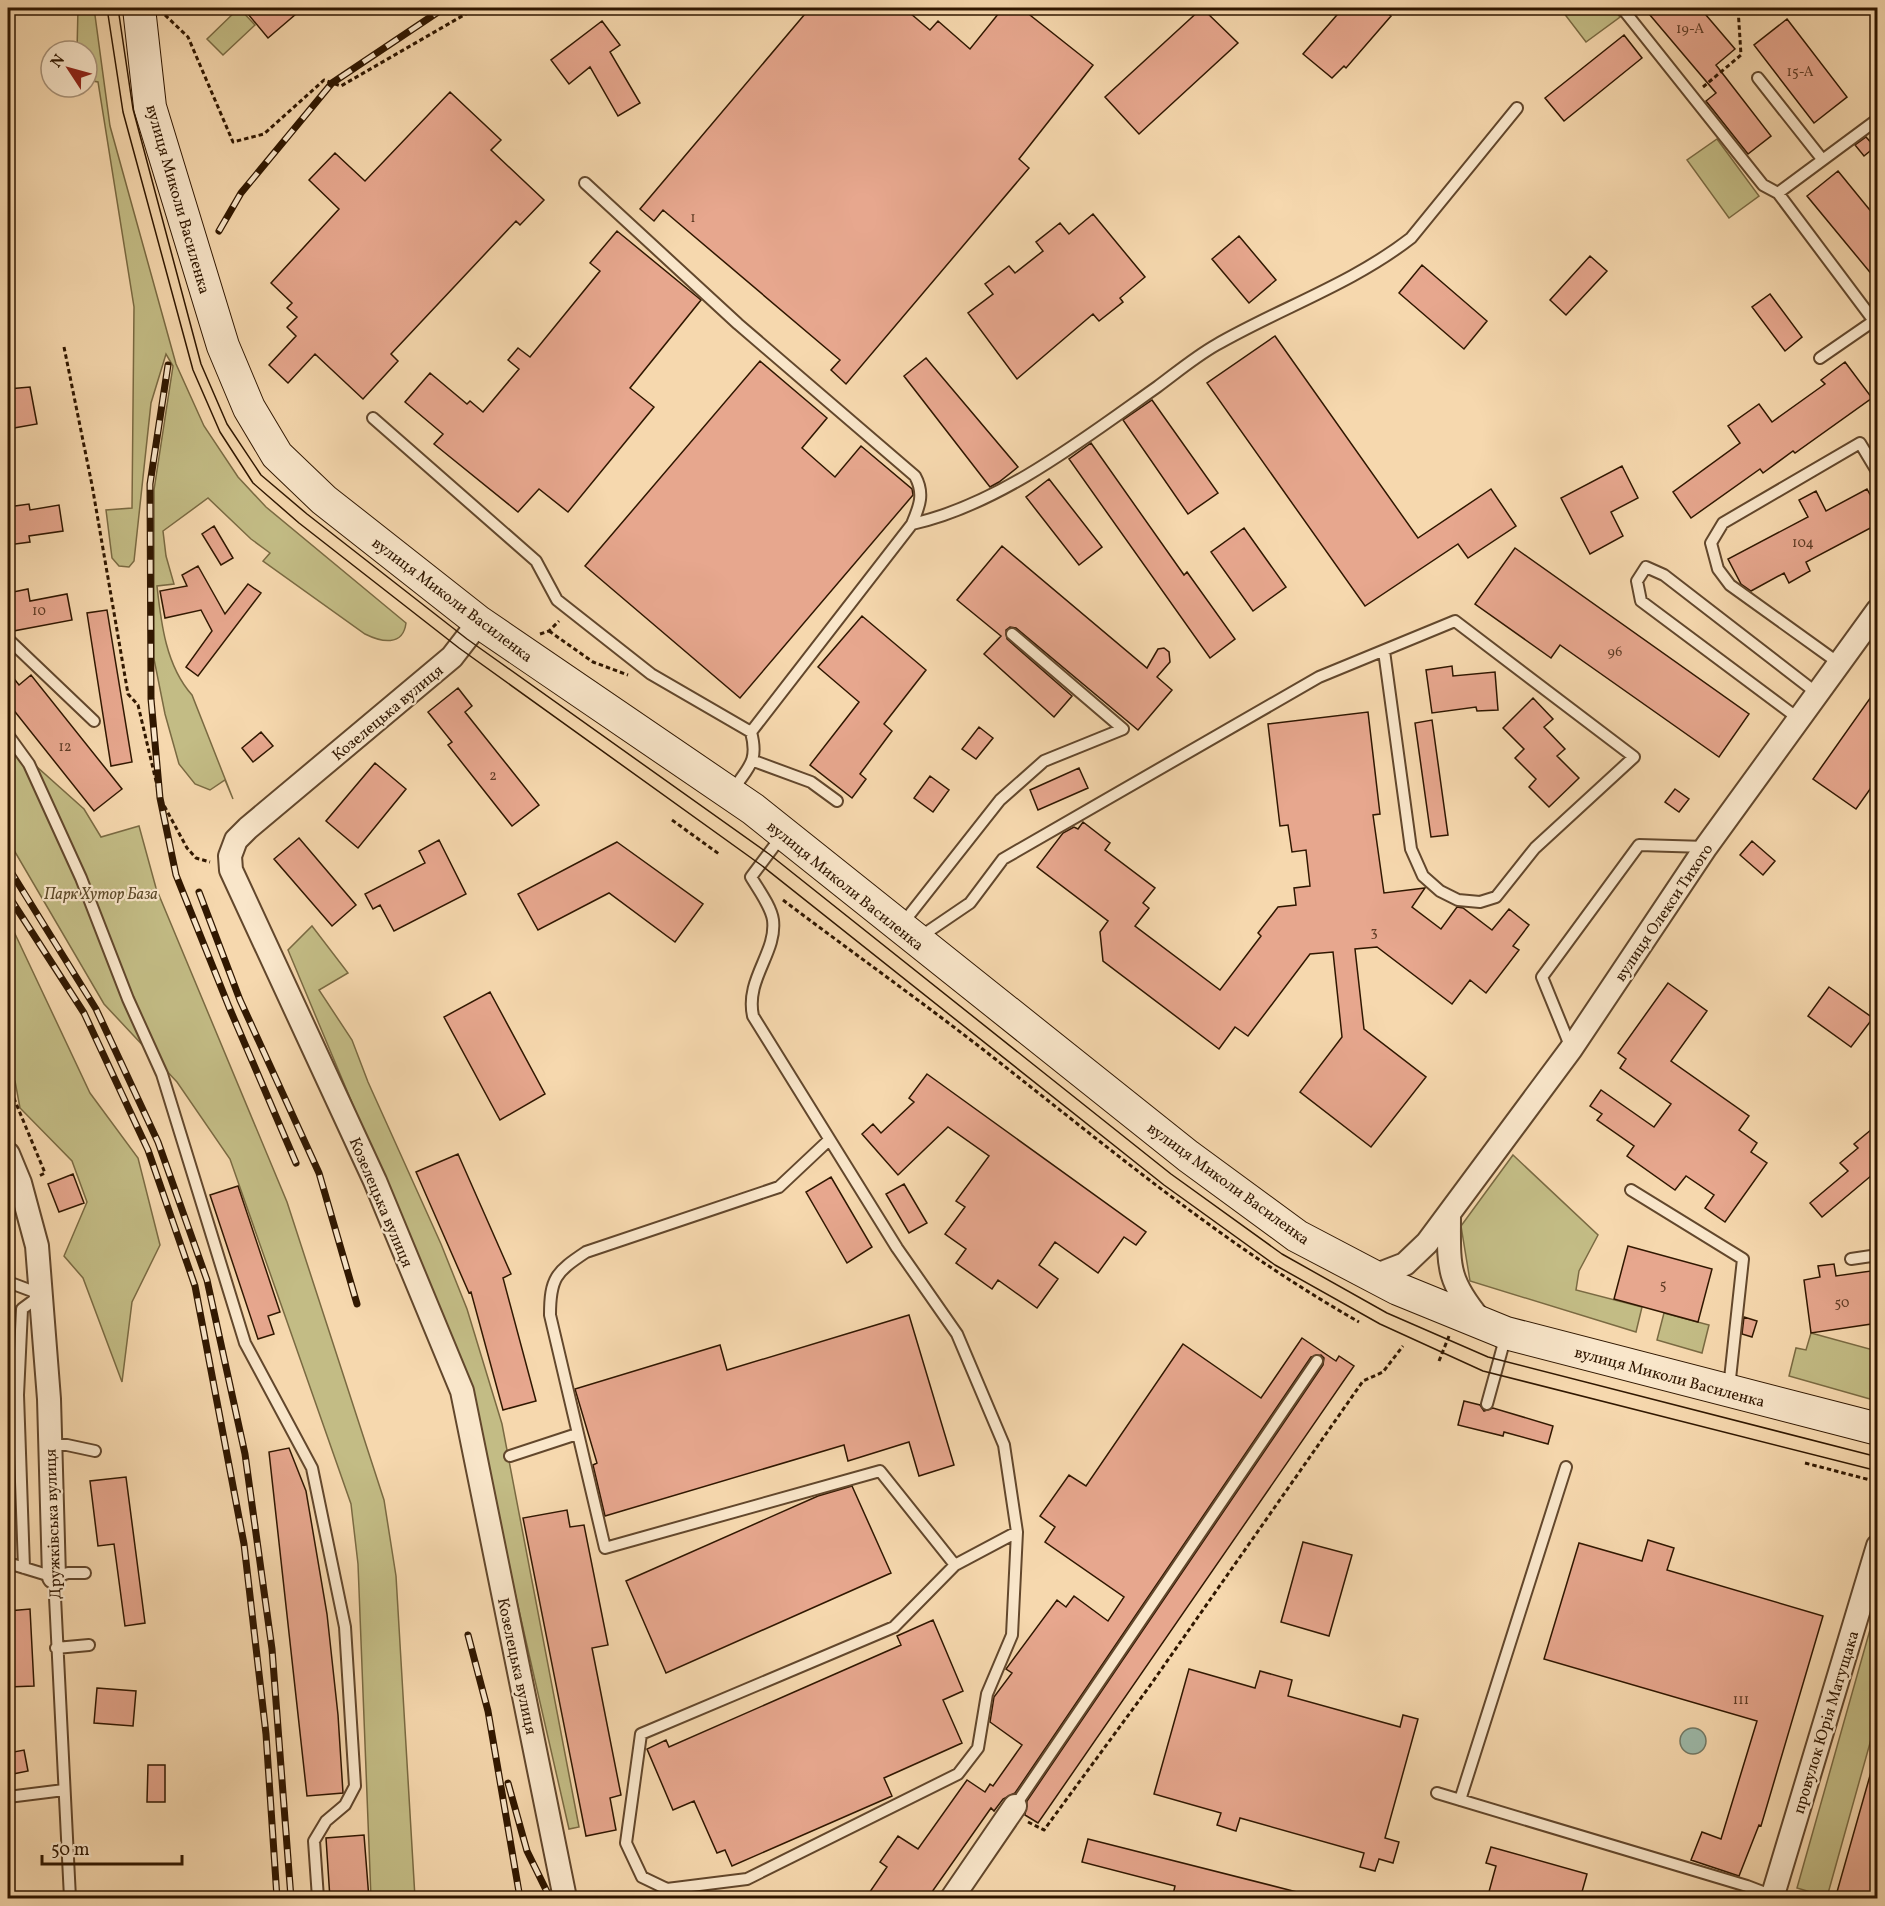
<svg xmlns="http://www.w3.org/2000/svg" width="1885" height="1906" font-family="Vollkorn,serif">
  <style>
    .green { fill: #c3bc85; stroke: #7a6a42; stroke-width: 1.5 }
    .water { fill: #9dbaaa; stroke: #717966; stroke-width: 1.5 }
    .building { fill: #e7a78e; stroke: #301700; stroke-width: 1.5 }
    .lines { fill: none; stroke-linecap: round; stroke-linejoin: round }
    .lane-casing { stroke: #62472c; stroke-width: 14 }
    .street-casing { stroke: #62472c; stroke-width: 26 }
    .secondary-casing { stroke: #301700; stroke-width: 34 }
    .path { stroke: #301700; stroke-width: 3; stroke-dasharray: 4.5 3; stroke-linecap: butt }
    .lane { stroke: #f9e6ca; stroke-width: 10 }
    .street { stroke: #f9e6ca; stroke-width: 22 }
    .secondary { stroke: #f9e6ca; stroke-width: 32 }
    .tram { stroke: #301700; stroke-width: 1.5 }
    .rail-casing { stroke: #301700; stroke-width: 7 }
    .rail { stroke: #f9e6ca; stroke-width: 4.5; stroke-dasharray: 14; stroke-linecap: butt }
    .labels { text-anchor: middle; stroke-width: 4.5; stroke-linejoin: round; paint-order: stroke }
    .number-label { font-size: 14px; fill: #5e3b24 }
    .street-label { font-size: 16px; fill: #301700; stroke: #f9e6ca }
    .park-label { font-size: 16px; font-style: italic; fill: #5c4928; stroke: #f9e6ca }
  </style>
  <rect width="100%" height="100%" fill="#f6d8ae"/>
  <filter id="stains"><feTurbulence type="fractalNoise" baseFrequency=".00333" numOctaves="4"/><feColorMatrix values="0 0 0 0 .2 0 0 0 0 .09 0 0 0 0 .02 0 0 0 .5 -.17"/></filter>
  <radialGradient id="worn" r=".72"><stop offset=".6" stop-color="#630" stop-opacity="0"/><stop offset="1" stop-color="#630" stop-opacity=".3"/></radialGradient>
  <path class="green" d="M78,8H94L110,126L176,364L204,426L238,477L266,507L406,623C403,647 381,642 365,634L263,561L270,553L251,539L208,498L163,531L166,556L174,584L157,586C161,623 166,666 192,695L233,799L225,780L210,790L195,784L179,764L165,714L154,659V490L173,366L166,354L151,403L134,561L129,567L119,566L112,558L106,510L132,508L134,307L98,82L87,80V51H77Z
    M239,8L255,25L223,55L207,39Z
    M1560,8H1613L1620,17L1586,42Z
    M1717,139L1759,196L1729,218L1687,160Z
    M8,741L84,809L101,837L139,826L156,888L287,1202L384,1500L396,1576L415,1898H371L358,1564L351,1504L230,1159L177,1082L104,1004L8,840Z
    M8,919L90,1093L138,1158L160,1245L132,1302L122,1382L83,1278L64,1256L87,1202L72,1161L20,1108L15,1081L8,1073Z
    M312,926L348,973L319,990L352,1040L368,1082L441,1244L467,1309L502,1424L579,1827L569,1829L464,1370L288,950Z
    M1513,1155L1598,1235L1579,1271L1576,1290L1642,1307L1636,1332L1470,1281L1461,1226Z
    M1664,1313L1709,1325L1702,1353L1657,1340Z
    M1811,1333L1877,1351V1401L1789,1376L1796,1348L1806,1350Z
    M1877,1605V1718L1827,1897L1797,1888Z"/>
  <path class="water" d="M1680 1741a13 13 0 1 1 26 0a13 13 0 1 1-26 0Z"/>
  <path class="building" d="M243,8H303L268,38Z
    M810,8H904L930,30L938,21L970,49L1003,8H1021L1093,65L1019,159L1029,168L846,384L831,370L840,360L663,210L654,221L640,209Z
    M1202,8L1238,43L1139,134L1105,97Z
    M1343,8H1381L1391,16L1346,68L1344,66L1332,78L1303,54Z
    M1644,8H1700L1735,49L1716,65L1771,136L1748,154L1706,101L1716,93Z
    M1787,19L1847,97L1814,123L1754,45Z
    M602,21L620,45L610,52L640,103L618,116L590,67L569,84L551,60Z
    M1624,35L1642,58L1564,121L1545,98Z
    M450,92L501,140L491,150L544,200L520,225L516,221L391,354L398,361L363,399L315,354L288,383L269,365L296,336L287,327L297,317L287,308L292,303L271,283L339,209L309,180L335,153L365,181Z
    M1866,137L1875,147L1864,156L1855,145Z
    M1838,171L1878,220V282L1807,196Z
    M1093,214L1145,277L1120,298L1123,302L1099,321L1093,314L1017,379L968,313L993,294L985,284L1009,266L1015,273L1043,251L1036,242L1060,223L1069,234Z
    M617,231L701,300L630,388L654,407L568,512L539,489L518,512L434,444L443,434L405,402L430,373L467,404L470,401L483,412L519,369L508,360L518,348L530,357L600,271L590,263Z
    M1239,236L1276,280L1249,303L1212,259Z
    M1590,256L1607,271L1566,315L1550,300Z
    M1422,265L1487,321L1464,349L1399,293Z
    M1770,294L1802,337L1785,351L1752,307Z
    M1275,336L1418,538L1491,489L1516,526L1468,558L1458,544L1365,606L1207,383Z
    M926,358L1018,467L999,482L990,487L904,376Z
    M760,361L827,418L802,448L835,477L861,446L912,489L913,495L740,698L585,566Z
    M1845,362L1872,398L1795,453L1793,451L1763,473L1760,469L1691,518L1673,492L1740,443L1728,426L1759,404L1772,422L1825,384L1821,380Z
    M30,387L37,424L8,429V389Z
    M1152,400L1218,493L1188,514L1123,420Z
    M1091,443L1184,575L1187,572L1235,639L1210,658L1069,459Z
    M1622,466L1638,498L1611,512L1623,536L1590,554L1561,498Z
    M1049,479L1102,547L1079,565L1026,497Z
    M1867,489L1878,509V524L1806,562L1810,571L1789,583L1784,573L1751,591L1741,584L1728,559L1808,517L1799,500L1816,491L1826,511Z
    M29,504L30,510L59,505L63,531L29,536L30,542L8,545V507Z
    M214,526L233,558L221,565L202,534Z
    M1244,528L1286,587L1253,611L1211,552Z
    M1002,546L1147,668L1158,649L1164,648L1169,652L1170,662L1157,677L1172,690L1138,730L1016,628L1010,627L1006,630L1007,639L1072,696L1054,717L984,654L1001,636L957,600Z
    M1515,548L1749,714L1719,757L1560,645L1551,658L1475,604Z
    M198,566L225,614L248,584L261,593L198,676L186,667L212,631L201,610L165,618L160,591L187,586L182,575Z
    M28,589L30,601L67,594L72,620L8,632V593Z
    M107,610L132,762L111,766L87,613Z
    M862,616L926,670L884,724L892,731L860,774L866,779L852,798L810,765L859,702L818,667Z
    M1452,666L1453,676L1495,672L1498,710L1477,711L1476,707L1432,713L1426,670Z
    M8,671L19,685L31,675L122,789L94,811L8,703Z
    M1878,687V778L1856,809L1813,779Z
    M458,688L472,706L465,712L539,805L512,826L448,745L452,742L428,712Z
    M1533,698L1553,719L1544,727L1565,749L1557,756L1579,778L1549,807L1529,787L1536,779L1515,758L1524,749L1503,728Z
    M1368,712L1380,814L1373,815L1384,893L1425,888L1412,907L1441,929L1457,907L1463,908L1492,930L1509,909L1529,925L1513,946L1519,950L1486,993L1470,980L1452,1004L1377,947L1355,949L1364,1029L1426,1077L1371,1147L1300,1092L1342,1037L1333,952L1310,954L1248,1036L1235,1027L1219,1049L1103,961L1100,932L1108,921L1037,867L1063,833L1074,827L1078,829L1083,822L1110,843L1105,850L1155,888L1143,903L1149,908L1135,926L1220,990L1261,936L1258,933L1278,907L1296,905L1294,888L1310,886L1306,850L1292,852L1288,825L1280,826L1268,724Z
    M1432,720L1448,835L1431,837L1415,723Z
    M979,727L993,738L976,759L962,749Z
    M261,732L273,746L253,762L242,748Z
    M375,763L406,789L358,848L326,821Z
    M1079,768L1088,788L1038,810L1030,790Z
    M930,776L949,790L933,812L914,798Z
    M1675,789L1689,799L1679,812L1665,802Z
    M299,838L356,905L332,926L274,859Z
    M439,840L466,894L394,931L380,905L373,909L365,894L425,863L419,851Z
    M1752,841L1775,861L1763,875L1740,855Z
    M617,842L703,904L675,942L609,893L538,930L518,894Z
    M1668,983L1707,1011L1671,1061L1749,1116L1739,1130L1757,1143L1751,1152L1767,1163L1725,1222L1705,1208L1714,1195L1686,1176L1675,1190L1627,1156L1634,1146L1597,1120L1602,1114L1590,1106L1601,1090L1654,1127L1671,1104L1620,1068L1626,1059L1618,1053Z
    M1829,987L1873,1018L1851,1047L1808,1016Z
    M490,992L545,1094L500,1120L444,1017Z
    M927,1074L1146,1232L1136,1245L1124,1237L1098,1273L1055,1242L1039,1265L1058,1279L1037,1308L998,1280L992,1289L956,1263L966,1249L945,1234L965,1207L956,1201L989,1156L948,1127L898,1175L862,1134L873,1124L881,1133L914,1102L909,1098Z
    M1878,1124V1170L1822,1217L1810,1203L1848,1171L1840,1163L1858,1148L1854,1144Z
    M458,1154L511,1274L503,1278L536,1401L503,1410L471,1292L469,1293L416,1172Z
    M73,1174L84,1203L59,1212L48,1184Z
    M831,1177L872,1247L847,1263L806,1192Z
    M904,1184L927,1223L909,1233L886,1194Z
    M238,1186L280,1312L268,1316L274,1334L258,1339L210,1195Z
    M1628,1246L1712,1269L1698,1322L1614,1299Z
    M1834,1264L1836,1276L1878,1270V1323L1811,1333L1804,1280L1820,1277L1818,1266Z
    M909,1315L954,1465L919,1476L909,1442L848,1461L844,1445L605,1516L593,1465L597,1463L575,1389L720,1345L727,1370Z
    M1744,1317L1757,1321L1752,1337L1742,1334Z
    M1302,1338L1336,1361L1339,1356L1354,1366L1038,1823L1025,1815L1027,1801L1323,1365L1324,1358L1321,1355L1311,1357L1015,1793L1003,1799L994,1811L991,1808L927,1899H865L887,1867L880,1862L898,1836L918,1849L967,1780L985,1792L990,1784L993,1786L1022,1745L990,1722L994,1697L1012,1673L1006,1669L1057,1600L1066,1607L1074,1596L1108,1621L1124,1597L1045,1542L1055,1527L1040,1516L1069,1475L1086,1486L1183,1344L1261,1398Z
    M1464,1401L1480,1405L1484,1411L1493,1408L1553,1426L1548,1444L1504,1432L1503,1436L1458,1425Z
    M289,1448L306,1491L327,1614L338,1715L343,1793L307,1796L269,1452Z
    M126,1477L145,1623L125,1626L114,1544L98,1546L90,1481Z
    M852,1486L891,1573L666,1673L626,1581L818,1496Z
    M567,1510L570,1527L584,1525L608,1645L592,1648L621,1795L610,1798L616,1830L586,1836L523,1518Z
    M1648,1540L1674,1548L1667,1570L1823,1616L1761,1826L1759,1825L1739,1876L1691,1860L1702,1832L1721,1839L1757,1721L1544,1659L1579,1543L1642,1561Z
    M1303,1542L1352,1555L1329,1636L1281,1622Z
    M30,1609L34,1686L8,1687V1611Z
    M933,1620L963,1691L943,1700L962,1743L884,1778L892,1796L732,1866L725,1850L717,1853L694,1801L673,1810L647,1749L666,1740L669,1747L901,1645L897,1636Z
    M1189,1669L1255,1688L1260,1671L1292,1680L1288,1696L1400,1727L1403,1715L1418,1719L1385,1838L1399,1842L1393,1863L1379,1859L1375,1871L1360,1867L1364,1853L1240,1818L1236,1831L1217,1825L1221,1813L1154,1794Z
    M97,1688L136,1691L133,1726L94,1723Z
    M24,1750L28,1771L8,1775V1753Z
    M148,1765H165V1802H147Z
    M1873,1765H1878V1899H1835Z
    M364,1835L369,1899H330L326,1838Z
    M1088,1839L1301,1893L1300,1899H1172L1175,1886L1082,1862Z
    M1491,1847L1587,1874L1580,1899H1487L1496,1866L1486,1863Z"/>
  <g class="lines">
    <defs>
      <path id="lane" d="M1622,8L1763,185L1778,193L1874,321
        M1758,78L1822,159
        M585,183L738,324L915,476C925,494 919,507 912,524L751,732
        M1778,193L1878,119
        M1820,358L1878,318
        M373,418L536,561L557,600L651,674L751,732C759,762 748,767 733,790
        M912,524C999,505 1085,438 1157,387C1176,373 1195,357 1216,345C1280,308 1352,284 1411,238L1517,108
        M8,639L94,721
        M1840,664L1730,585L1718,569L1711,543L1723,523L1860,443L1878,473
        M1799,719L1641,601L1637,581L1646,567L1664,575L1818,694
        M8,735L29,764L81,878L128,999L162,1074L245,1343L312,1468L345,1627L355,1786L345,1805L326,1821L314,1841L318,1898
        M754,761L811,782L837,801
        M781,837L751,877C758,889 771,906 773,920C777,953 745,979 753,1016L897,1248L957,1334L1004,1445L1017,1532L1012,1635L987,1694L978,1748L958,1774L747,1879L667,1889L642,1877L626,1843L641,1734L894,1627L955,1565L1017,1532
        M903,923L1000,800L1044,761L1123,729L1012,634
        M920,937L970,903L1003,859L1319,677L1455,621L1634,757L1535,848L1496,897L1480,902L1458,900L1440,891L1423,876L1411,849L1384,651
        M1571,1048L1542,977L1639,845L1706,847
        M829,1140L779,1187L586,1252C556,1272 550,1278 550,1315L605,1548L880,1471L955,1565
        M1631,1190L1743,1259L1729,1388
        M1851,1259L1878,1255
        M8,1282L40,1294
        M1487,1404L1506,1335
        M50,1445H67L95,1451
        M510,1456L577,1434
        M8,1563L54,1577L68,1573H85
        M24,1568L18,1395L22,1309L41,1295
        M54,1577L70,1898
        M56,1648L89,1645
        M1437,1793L1747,1886L1773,1896
        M8,1797L64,1790
        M1460,1800L1566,1467
        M1015,1806L1317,1361"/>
      <path id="street" d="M479,622L452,657L248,828L236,840L230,856L231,870L375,1181L462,1391L565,1898
        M8,1154L20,1183L37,1246L49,1399L54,1577
        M1449,1214C1449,1266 1446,1279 1480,1320
        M1374,1276L1405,1264L1427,1243L1571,1049L1706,847L1878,610
        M952,1898L1015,1806
        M1772,1898L1878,1546"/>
      <path id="secondary" d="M139,8L150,107L223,346L249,408L277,455L324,500L479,622L753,809L1188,1156L1297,1236L1398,1289L1506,1333L1878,1429"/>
    </defs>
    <use href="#lane" class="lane-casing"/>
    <use href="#street" class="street-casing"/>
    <use href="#secondary" class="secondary-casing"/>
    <path class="path" d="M165,15L188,37L233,142L264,134L324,80L341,86L476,8
      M8,27L9,8
      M1703,87L1741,55L1738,8
      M64,347L92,485L128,694L138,705L160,798L187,848L196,858L210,862
      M549,631L593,662L628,675
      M540,634L549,631L559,621
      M672,820L719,854
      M783,900C853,953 925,1004 994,1058C1114,1152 1227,1247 1359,1322
      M8,1084L45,1173L39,1176
      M1439,1361L1449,1336
      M1805,1463L1878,1482
      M1028,1822L1044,1830L1149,1687L1363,1381L1383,1372L1403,1346"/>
    <use href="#lane" class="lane"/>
    <use href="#street" class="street"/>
    <use href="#secondary" class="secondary"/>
    <path class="tram" d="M107,8L123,112L193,370L220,432L253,483L299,523L459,648L761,865L1164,1185L1275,1265L1380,1324L1483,1371L1878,1471
      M118,8L133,109L201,364L227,424L261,475L307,514L467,639L769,854L1171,1174L1282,1254L1387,1313L1488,1357L1878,1457"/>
    <defs>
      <path id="rail" d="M219,231L241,193L332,83L444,8
        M168,365L150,484L151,699L160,798L176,875L229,1007L296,1163
        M8,867L96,1009L158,1142L207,1280L245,1454L272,1649L291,1898
        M199,892L240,1000L319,1173L357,1304
        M8,895L84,1013L148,1150L195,1286L244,1544L266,1734L277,1898
        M468,1635L488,1711L520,1898
        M508,1783L527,1851L550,1898"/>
    </defs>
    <use href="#rail" class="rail-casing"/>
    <use href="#rail" class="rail"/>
  </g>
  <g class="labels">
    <g class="number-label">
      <text x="1690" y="33">19-А</text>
      <text x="1800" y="76">15-А</text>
      <text x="693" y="222">1</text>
      <text x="1803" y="547">104</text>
      <text x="39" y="615">10</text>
      <text x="1615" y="656">96</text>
      <text x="65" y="751">12</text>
      <text x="493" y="780">2</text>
      <text x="1374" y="936">3</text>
      <text x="1663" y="1289">5</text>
      <text x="1842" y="1307">50</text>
      <text x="1741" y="1704">111</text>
    </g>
    <g class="street-label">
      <text transform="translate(179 199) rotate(74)" y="6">вулиця Миколи Василенка</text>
      <text transform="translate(453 599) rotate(37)" y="6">вулиця Миколи Василенка</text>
      <text transform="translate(387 712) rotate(-40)" y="6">Козелецька вулиця</text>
      <text transform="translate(846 885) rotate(39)" y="6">вулиця Миколи Василенка</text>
      <text transform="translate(1663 912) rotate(-56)" y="6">вулиця Олекси Тихого</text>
      <text transform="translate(1229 1183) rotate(36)" y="6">вулиця Миколи Василенка</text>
      <text transform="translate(382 1202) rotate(67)" y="6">Козелецька вулиця</text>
      <text transform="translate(1670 1376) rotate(15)" y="6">вулиця Миколи Василенка</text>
      <text transform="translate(52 1524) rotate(-92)" y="6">Дружківська вулиця</text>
      <text transform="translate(518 1666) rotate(78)" y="6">Козелецька вулиця</text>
      <text transform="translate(1825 1722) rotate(-73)" y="6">провулок Юрія Матущака</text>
    </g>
    <g class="park-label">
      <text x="101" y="899">Парк Хутор База</text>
    </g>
  </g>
  <rect width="1885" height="1906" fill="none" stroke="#f6d8ae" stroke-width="30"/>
  <rect x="9" y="9" width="1867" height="1888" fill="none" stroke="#301700" stroke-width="3"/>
  <rect x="15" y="15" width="1855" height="1876" fill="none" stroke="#301700" stroke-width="1.5"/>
  <g transform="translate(69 69) rotate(306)"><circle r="28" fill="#f9e6ca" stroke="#a99379" stroke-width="1.5"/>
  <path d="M0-4.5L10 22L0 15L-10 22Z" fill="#8f2418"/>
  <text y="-9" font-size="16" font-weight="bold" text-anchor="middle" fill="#301700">N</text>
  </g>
  <path d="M42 1855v9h140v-9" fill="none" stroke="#301700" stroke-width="3"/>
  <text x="51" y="1855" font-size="18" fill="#301700" stroke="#f9e6ca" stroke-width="4.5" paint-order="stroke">50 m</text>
  <rect width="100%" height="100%" filter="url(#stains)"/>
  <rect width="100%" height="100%" fill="url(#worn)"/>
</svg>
